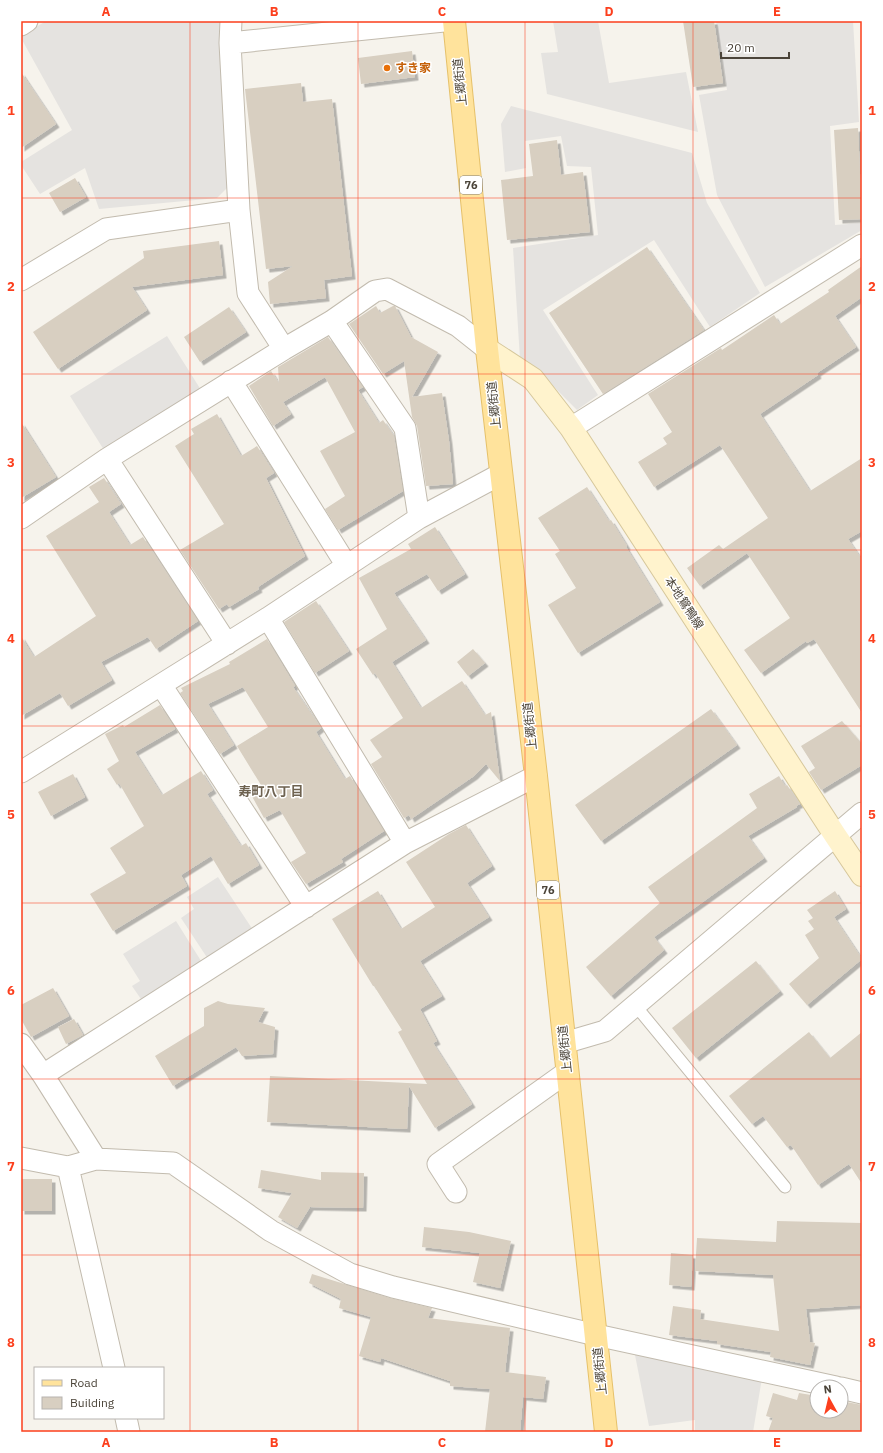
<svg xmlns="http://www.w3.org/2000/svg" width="883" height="1453" font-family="'IBM Plex Sans','Noto Sans JP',sans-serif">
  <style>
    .parking { fill: #e5e3e0 }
    .building { fill: #d8cfc1; filter: url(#shadow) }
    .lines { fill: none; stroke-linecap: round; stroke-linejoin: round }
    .service-casing { stroke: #c2bbae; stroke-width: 13 }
    .minor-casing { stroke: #c2bbae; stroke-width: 23 }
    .secondary-casing { stroke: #d6c79b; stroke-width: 24 }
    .primary-casing { stroke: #e6c16a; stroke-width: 24 }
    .service { stroke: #fff; stroke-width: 11 }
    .minor { stroke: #fff; stroke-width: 21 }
    .secondary { stroke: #fff3cd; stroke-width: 22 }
    .primary { stroke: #ffe39c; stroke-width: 22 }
    .grid { fill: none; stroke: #fc3f1d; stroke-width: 1; stroke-opacity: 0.55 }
    .food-dot { fill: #e8710a; stroke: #fff; stroke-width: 1.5 }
    .labels { text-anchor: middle; stroke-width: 3; stroke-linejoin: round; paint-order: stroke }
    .shield { fill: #fff; stroke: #817c74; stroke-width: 1 }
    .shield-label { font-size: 11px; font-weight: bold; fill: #4b4439 }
    .food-label { font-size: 12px; font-weight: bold; fill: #c56008; stroke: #fff; text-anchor: start }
    .street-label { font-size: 12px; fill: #4b4439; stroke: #fff }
    .neighbourhood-label { font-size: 13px; font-weight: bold; fill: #6e6250; stroke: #fff }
    .neatline { fill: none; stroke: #fc3f1d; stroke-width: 1.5 }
    .grid-label { font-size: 13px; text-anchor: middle; font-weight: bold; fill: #fc3f1d }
  </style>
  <defs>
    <filter id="shadow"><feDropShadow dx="3.5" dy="3.5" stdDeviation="0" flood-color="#0004"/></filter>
  </defs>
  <rect width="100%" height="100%" fill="#f6f3ec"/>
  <path class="parking" d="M46,21H221V59L227,188L217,198L99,209L85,168L40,194L21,165V162L72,130L21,38V36Z
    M553,21H598L609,83L686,72L698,132L547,94L541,53L558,52Z
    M716,21H853L859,122L830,126L835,225L862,223V230L765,287L717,195L699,95L727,90Z
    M511,106L692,153L707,203L760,293L710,327L654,240L543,310L598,395L577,410L537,370L520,359L513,248L598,235L591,167L567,166L561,136L525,141L526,168L505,172L501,124Z
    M167,336L201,390L104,450L70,396Z
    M218,877L253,930L208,959L181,918L194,909L187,897Z
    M176,921L203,964L143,1002L132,986L140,981L123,954Z
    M634,1350L762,1378L753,1432H695V1420L649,1426Z"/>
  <path class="building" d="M683,21H714L723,83L693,87Z
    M412,51L415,77L361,84L358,58Z
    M21,72L56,124L21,148Z
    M301,83L303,102L332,99L352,276L324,280L326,298L270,304L268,282L293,266L266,269L245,89Z
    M858,128L862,219L839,220L834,130Z
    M557,140L561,175L583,172L590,232L507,240L501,180L533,176L529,144Z
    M75,178L86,197L60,212L49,193Z
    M219,241L223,275L132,287L147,310L58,369L33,332L144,258L143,251Z
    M647,247L704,330L603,394L549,313Z
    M862,266V297L835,316L856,347L817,373L818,375L760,414L810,491L862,458V531L848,539L862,560V713L814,639L807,643L806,641L761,673L744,650L790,618L747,553L700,586L687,568L719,545L723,549L768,518L720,445L654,487L638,462L667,444L663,438L672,432L648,394L721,348L722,350L774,315L780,324L829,292L828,290Z
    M376,306L380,313L393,306H395L411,337L438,352L412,397L442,393L449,441L453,484L426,486L417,426L412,417L404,361L383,374L349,324Z
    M229,307L246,332L200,362L184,337Z
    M328,337L363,387L358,390L379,423L383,420L394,436L403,491L338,530L325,509L345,496L320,451L355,432L325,377L283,402L291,414L273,426L249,386L271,371L279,383L278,367Z
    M217,414L241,456L257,446L274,473L266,478L305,556L258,587L259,589L229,607L227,604L219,609L180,550L224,524L175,446L194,434L191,429Z
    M21,422L56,477L21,498Z
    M104,478L121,504L109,512L130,545L143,537L198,621L156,649L148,637L101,662L112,680L68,706L60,693L21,716V636L34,657L96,616L46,536L99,502L89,487Z
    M587,487L609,521L611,520L627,546L626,547L660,602L578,653L548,605L576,588L555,554L560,551L538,518Z
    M435,527L465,574L438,591L427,574L394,593L426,640L392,662L421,708L462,681L485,715L491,712L500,781L486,764L474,776L411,819L409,815L404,818L371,764L382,757L370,740L403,718L375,673L373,675L356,649L387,629L359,578L411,549L408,544Z
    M316,601L349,651L315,673L284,622Z
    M267,639L295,686L293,687L321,728L316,732L345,779L350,776L384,831L341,859L343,862L306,884L291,862L306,853L280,810L264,818L249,791L261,785L237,746L268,727L243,687L208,704L234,745L220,754L180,693L183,691L181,688L230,664L229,662Z
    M473,649L485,663L468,676L457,662Z
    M160,705L175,729L135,752L162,795L201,771L213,790L207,794L241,846L246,843L259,865L228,884L211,856L181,875L187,886L113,931L90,894L126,873L110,848L144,826L119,783L117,785L107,769L119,761L105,734L123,725L124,727Z
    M711,709L737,745L601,841L575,805Z
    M842,721L862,744V765L821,790L809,772L815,768L801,746Z
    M73,774L85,797L51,816L38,792Z
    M779,776L785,786L787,785L800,804L796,806L797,807L748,836L764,858L654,937L664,950L611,996L586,967L660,903L648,887L757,808L749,794Z
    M466,825L492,866L467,883L489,917L420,961L442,996L420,1009L437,1041L433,1043L472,1104L435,1128L409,1086L407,1129L267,1122L270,1076L427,1084L398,1032L402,1030L374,986H373L332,919L378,891L401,929L435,907L406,862L449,834Z
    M835,891L846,909L834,917L862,959L807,1005L789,984L819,958L805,935L814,929L808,921L813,918L807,910Z
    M756,961L780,991L696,1058L672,1028Z
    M53,988L69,1016L31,1037L21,1019V1005Z
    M218,1001L228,1004L265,1008L258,1022L275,1027L273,1054L242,1056L236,1047L173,1086L155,1056L204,1026V1008Z
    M74,1019L83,1035L66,1044L58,1027Z
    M809,1032L830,1058L862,1032V1184L849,1164L818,1185L791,1145L787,1147L763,1116L752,1124L729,1096Z
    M261,1170L321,1180V1172L364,1173L363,1208L310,1207L297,1228L278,1217L292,1193L258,1188Z
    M21,1179H52V1211H21Z
    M777,1221L862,1223V1305L806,1309L810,1342L815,1343L810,1365L770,1357L771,1352L717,1344V1341L669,1335L673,1306L701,1310L700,1319L779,1331L773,1275L695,1271L697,1238L776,1242Z
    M424,1227L469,1232L511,1241L500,1288L473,1282L480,1253L422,1247Z
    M671,1253L693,1255L691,1287L669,1285Z
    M312,1274L390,1298L432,1308L428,1318L510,1328L505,1372L546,1377L543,1399L523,1397L520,1432H485L490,1389L450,1386V1381L381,1358L380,1362L359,1356L371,1317L339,1308L341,1299L309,1283Z
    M773,1393L797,1400L799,1393L817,1396V1411H841V1401L862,1405V1432H768L773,1418L766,1416Z"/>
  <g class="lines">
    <defs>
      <path id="service" d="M635,1005L785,1187"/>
      <path id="minor" d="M231,21L230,43L239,210L248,293L284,349
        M21,25L27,21
        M230,43L444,21
        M21,280L106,229L239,210
        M332,321L405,428L419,518
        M231,381L347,566
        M571,428L862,245
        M107,459L227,644
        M21,518L107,459L284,349L332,321L375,291L387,289L458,326L487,349
        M268,618L405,843
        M161,685L306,907
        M21,772L268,618L419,518L501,474
        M564,1043L605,1031L862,813
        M21,1044L43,1075L96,1159
        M43,1075L405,843L536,776
        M21,1158L68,1167L96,1159L173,1163L271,1231L350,1274L393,1287L596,1335L836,1387
        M68,1167L114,1368
        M456,1192L438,1164L567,1072
        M841,1388L862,1393
        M126,1418L129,1432"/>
      <path id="secondary" d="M487,349L533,379L571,428L835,835L862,875"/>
      <path id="primary" d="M454,21L487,349L536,776L606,1432"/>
    </defs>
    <use href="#service" class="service-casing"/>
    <use href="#minor" class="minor-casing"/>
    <use href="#secondary" class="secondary-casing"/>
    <use href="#primary" class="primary-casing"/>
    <use href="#service" class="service"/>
    <use href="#minor" class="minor"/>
    <use href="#secondary" class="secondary"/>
    <use href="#primary" class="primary"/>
  </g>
  <path class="grid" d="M190,21V1432M358,21V1432M525,21V1432M693,21V1432M21,198H862M21,374H862M21,550H862M21,726H862M21,903H862M21,1079H862M21,1255H862"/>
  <circle class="food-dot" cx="387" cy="68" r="4"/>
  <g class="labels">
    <g class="shield">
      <rect x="460" y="176" width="22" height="18" rx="3"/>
      <rect x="537" y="881" width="22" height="18" rx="3"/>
    </g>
    <g class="shield-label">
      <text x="471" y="189">76</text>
      <text x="548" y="894">76</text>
    </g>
    <g class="food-label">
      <text x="395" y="72">すき家</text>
    </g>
    <g class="street-label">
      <text transform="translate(460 82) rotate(-96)" y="4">上郷街道</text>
      <text transform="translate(494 405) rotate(-96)" y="4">上郷街道</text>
      <text transform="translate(684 603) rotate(57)" y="4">本地鴛鴨線</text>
      <text transform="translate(530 726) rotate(-96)" y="4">上郷街道</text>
      <text transform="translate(565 1049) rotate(-96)" y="4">上郷街道</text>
      <text transform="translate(600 1371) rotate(-96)" y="4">上郷街道</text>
    </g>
    <g class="neighbourhood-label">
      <text x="271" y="796">寿町八丁目</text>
    </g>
  </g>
  <rect width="883" height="1453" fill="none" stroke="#ffffff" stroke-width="44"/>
  <rect x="34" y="1367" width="130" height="52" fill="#ffffff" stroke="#b7b4b0"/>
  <rect x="42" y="1380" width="20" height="6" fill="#ffe39c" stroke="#b7b4b0"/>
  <text x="70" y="1387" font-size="12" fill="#4b4439">Road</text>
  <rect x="42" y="1397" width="20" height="12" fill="#d8cfc1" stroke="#b7b4b0"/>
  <text x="70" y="1407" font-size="12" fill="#4b4439">Building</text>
  <g transform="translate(829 1399) rotate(352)"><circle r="19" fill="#ffffff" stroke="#b7b4b0"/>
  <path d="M0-3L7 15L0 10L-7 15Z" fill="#fc3f1d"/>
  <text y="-6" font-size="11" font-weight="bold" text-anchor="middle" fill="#4b4439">N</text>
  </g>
  <path d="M721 52v6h68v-6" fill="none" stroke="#4b4439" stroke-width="2"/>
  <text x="727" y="52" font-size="12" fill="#4b4439" stroke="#ffffff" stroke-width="3" paint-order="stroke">20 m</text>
  <rect x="22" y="22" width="839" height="1409" class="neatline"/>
  <g class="grid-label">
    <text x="106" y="16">A</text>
    <text x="274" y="16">B</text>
    <text x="442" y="16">C</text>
    <text x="609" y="16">D</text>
    <text x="777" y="16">E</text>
    <text x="11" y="115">1</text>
    <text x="872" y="115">1</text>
    <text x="11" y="291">2</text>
    <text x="872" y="291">2</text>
    <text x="11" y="467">3</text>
    <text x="872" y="467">3</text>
    <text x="11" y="643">4</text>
    <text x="872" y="643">4</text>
    <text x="11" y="819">5</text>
    <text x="872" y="819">5</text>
    <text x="11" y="995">6</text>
    <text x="872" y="995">6</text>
    <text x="11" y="1171">7</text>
    <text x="872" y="1171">7</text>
    <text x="11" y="1347">8</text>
    <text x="872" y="1347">8</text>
    <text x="106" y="1447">A</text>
    <text x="274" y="1447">B</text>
    <text x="442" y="1447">C</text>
    <text x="609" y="1447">D</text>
    <text x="777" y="1447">E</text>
  </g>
</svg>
